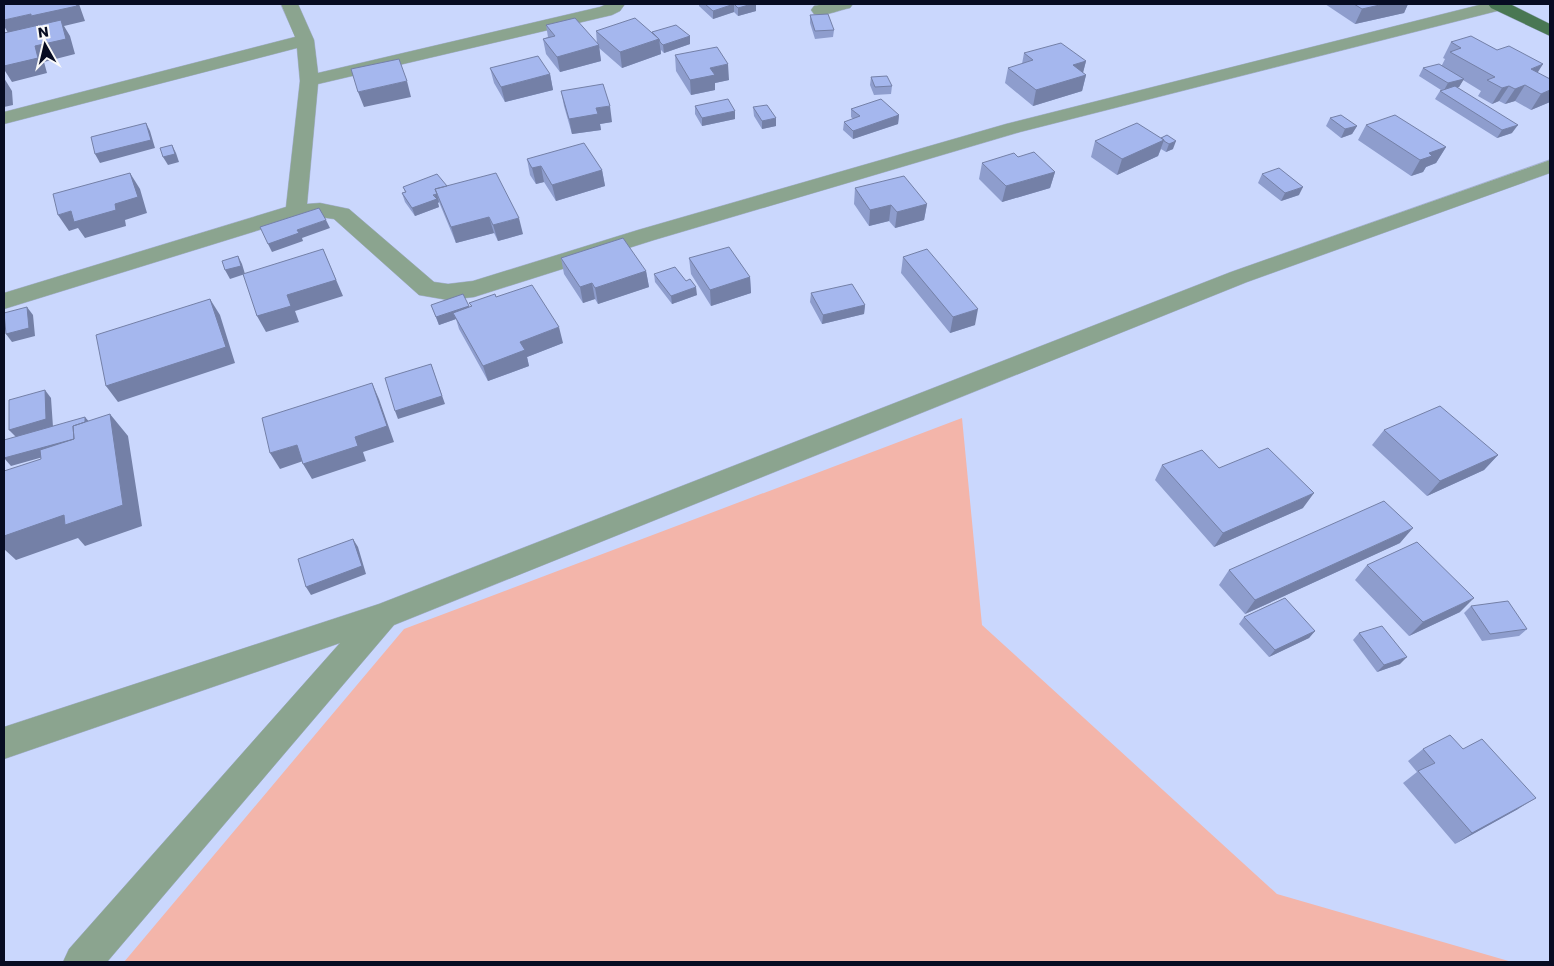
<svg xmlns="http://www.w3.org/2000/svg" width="1554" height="966" font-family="Poppins,sans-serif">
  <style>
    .green { fill: #f3b5aa }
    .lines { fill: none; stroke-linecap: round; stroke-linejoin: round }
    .street-casing { stroke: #a7b2d6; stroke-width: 1 }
    .primary-casing { stroke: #a7b2d6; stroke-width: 1 }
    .street { fill: #8ba48f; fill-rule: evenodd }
    .primary { fill: #497753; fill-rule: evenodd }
    .wall { fill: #8e9dcd }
    .shaded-wall { fill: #7480a7 }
    .building { fill: #a5b7ee; stroke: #7480a7 }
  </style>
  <rect width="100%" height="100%" fill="#cad7fd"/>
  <path class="green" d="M962,418L982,625L1277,894L1512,962H124L404,629Z"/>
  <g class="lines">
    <defs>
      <path id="street" d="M281,4H298L314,40L318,73L600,7L607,4H625L620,11L612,15L318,84L307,204L320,203L349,209L434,282L448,284L473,281L638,230L1006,124L1483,4L1508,5L1505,9L1020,132L654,240L474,297L448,300L419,295L334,219L320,217L298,218L4,309V293L286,207L300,81L297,48L4,124V112L295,37Z
        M824,4H853L850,8C839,10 825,17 814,14L811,10L814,6Z
        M1550,160V173L1247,282L394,625L107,962H63L69,949L340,643L4,759V727L379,604L1231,272Z"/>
      <path id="primary" d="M1488,4H1510L1550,24V36L1491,8Z"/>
    </defs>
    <use href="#street" class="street-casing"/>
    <use href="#primary" class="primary-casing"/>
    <use href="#street" class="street"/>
    <use href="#primary" class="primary"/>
  </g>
  <path class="wall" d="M699,4H756V11L738,16L734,12L713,19L699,6Z
    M1325,4H1408L1404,13L1355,24Z
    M810,15L834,30L833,37L815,39L810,23Z
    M546,25L597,44L596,31L652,32L690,36V44L664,53L661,50V54L622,68L599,48L601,61L560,72L546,54L543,39L548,37Z
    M1451,42L1497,50L1538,73L1550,102L1531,110L1515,101L1505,104L1499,101L1492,104L1478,96L1481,91L1463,80L1459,87H1457L1512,133L1497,138L1435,99L1440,91L1441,90L1419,76L1423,68L1442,65L1445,59L1443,58Z
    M1024,53L1086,61L1083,73L1086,75L1082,91L1033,106L1005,83L1008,68L1022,64Z
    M675,55L729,80L715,83V90L691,95L676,71Z
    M490,68L550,74L553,90L505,102L494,83Z
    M871,77L892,86L891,94L874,95L870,85Z
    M561,91L612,122L600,124L601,130L572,134L564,106Z
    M695,106L735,119L702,126L695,114Z
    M753,107L776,126L762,129L754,116Z
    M851,109L899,115L898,124L853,139L843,130L844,122L853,119L851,117Z
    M1330,118L1357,126L1352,134L1341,138L1326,126Z
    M1366,125L1446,147L1436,163L1426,167L1423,172L1411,176L1358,140Z
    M1167,135L1173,149L1166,152L1161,149L1158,156L1117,175L1091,157L1095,141L1161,138Z
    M527,159L602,170L605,186L556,201L544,182L536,184L530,175Z
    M982,163L1055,172L1050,188L1002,202L979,179Z
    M1262,174L1299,195L1281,201L1258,183Z
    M447,186L523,234L498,241L494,233L456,243L439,202L438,203L439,207L415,216L405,202L402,193L405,192L403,187Z
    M855,188L927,204L924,220L895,228L889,221L869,226L854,204Z
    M903,257L975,325L950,333L901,273Z
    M561,258L646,271L649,287L598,304L595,299L583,303L564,274Z
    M689,258L750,277L751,293L711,306L691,274Z
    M654,274L697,295L672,304L655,282Z
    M811,293L865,305L864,314L822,324L810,302Z
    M496,297L563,343L527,357L529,366L488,381L459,329L456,319L439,325L431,305L470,307L471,306L469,303Z
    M1384,430L1498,455L1484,470L1427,496L1372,445Z
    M1162,465L1303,508L1214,547L1155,480Z
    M1400,543L1245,614L1219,585L1229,570Z
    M1367,565L1460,612L1409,636L1355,580Z
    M1471,606L1527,629L1519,636L1482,641L1464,613Z
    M1244,617L1315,631L1309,638L1269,657L1239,624Z
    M1359,633L1400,664L1377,672L1353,640Z
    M1423,749L1518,809L1455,844L1403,783L1417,772L1408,761Z"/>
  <path class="shaded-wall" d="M76,4H79L85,21L64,26L70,36L75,54L44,62L47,73L12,82L5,71L4,72V62L35,46L10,36L4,26V20Z
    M734,4V12L713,19V11Z
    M752,4H756V11L738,16V8Z
    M1384,4H1408L1404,13L1355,24L1362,9Z
    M690,36V44L664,53L663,45Z
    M659,39L661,54L622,68L620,52Z
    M599,45L601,61L560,72L557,57Z
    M1086,61L1082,76L1073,65Z
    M728,64L729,80L715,83V90L691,95L690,80L710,68Z
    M1543,64L1533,80L1531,69Z
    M550,74L553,90L505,102L501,87Z
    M1086,75L1082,91L1033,106L1036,90Z
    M4,78L12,91L13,105L4,107Z
    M1464,79L1459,87L1443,92L1448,83Z
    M407,81L411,97L364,107L358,92Z
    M1525,85L1515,101L1505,104L1515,89Z
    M1509,86L1499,101L1492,104L1502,88Z
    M1550,90V102L1531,110L1541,94Z
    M610,106L612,122L600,124L601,130L572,134L569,119L596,108Z
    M735,111V119L702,126V118Z
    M899,115L898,124L853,139V131Z
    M776,118V126L762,129V121Z
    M146,123L150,131L155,148L100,163L95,154Z
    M1518,125L1512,133L1497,138L1502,130Z
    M1357,126L1352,134L1341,138L1345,129Z
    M1164,140L1158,156L1117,175L1122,159Z
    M1176,141L1173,149L1166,152L1169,144Z
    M172,145L176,153L179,162L168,165L163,157Z
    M1446,147L1436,163L1426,167L1423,172L1411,176L1420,160L1429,153Z
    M541,166L544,182L536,184L532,168Z
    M602,170L605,186L556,201L552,185Z
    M1055,172L1050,188L1002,202L1006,186Z
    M130,173L140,189L147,213L125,220L126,226L85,238L78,228L69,231L58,215L71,211Z
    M1303,187L1299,195L1281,201L1285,193Z
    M437,194L439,202L438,203L439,207L415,216L412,208Z
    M927,204L924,220L895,228L897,212Z
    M891,205L889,221L869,226L870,210Z
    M489,217L494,233L456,243L451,227Z
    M519,218L523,234L498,241L493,225Z
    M326,220L330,228L302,238L303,241L272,252L268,244L297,230Z
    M323,249L343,296L295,311L299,322L266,332L257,316Z
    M238,256L242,264L245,274L230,279L225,270Z
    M646,271L649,287L598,304L595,288Z
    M750,277L751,293L711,306L710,290Z
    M592,283L595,299L583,303L580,287Z
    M696,287L697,295L672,304L671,296Z
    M210,299L220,315L235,363L118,402L106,386Z
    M865,305L864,314L822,324L823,315Z
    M469,306L472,314L453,313L456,319L439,325L436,317Z
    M27,307L33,315L35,336L12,342L6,334Z
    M978,309L975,325L950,333L953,317Z
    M559,327L563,343L527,357L529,366L488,381L483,366L520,342Z
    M431,364L445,404L398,419L395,411Z
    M372,383L379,399L394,442L363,452L366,461L312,479L303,464L355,437Z
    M45,390L51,398L53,427L17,438L9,430Z
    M110,414L128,436L142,526L85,546L78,538L16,560L4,549V536Z
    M85,417L92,425L93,443L11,466L4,458Z
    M297,445L306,460L280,469L270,453Z
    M1498,455L1484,470L1427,496L1440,481Z
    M1314,493L1303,508L1214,547L1223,533Z
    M1413,528L1400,543L1245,614L1255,600Z
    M353,539L358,547L366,574L311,595L306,587Z
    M1474,598L1460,612L1409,636L1423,622Z
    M1315,631L1309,638L1269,657L1275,650Z
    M1407,657L1400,664L1377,672L1384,665Z
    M1536,798L1518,809L1455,844L1472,833Z"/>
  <path class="building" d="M4,4H76L77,6L31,16V14L4,20Z
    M705,4H752L738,8L734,4L713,11Z
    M1354,4H1384L1362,9Z
    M828,14L834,30L815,31L810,15Z
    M575,18L599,45L557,57L543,39L555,36L546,25Z
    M635,18L659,39L620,52L596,31Z
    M61,20L66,39L35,46L38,58L4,66V33Z
    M676,25L690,36L663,45L660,42L659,39L652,32Z
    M1471,36L1497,50L1509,46L1543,64L1531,69L1550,79V90L1541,94L1525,85L1515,89L1509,86L1502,88L1487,80L1495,77L1450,52L1461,48L1451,42Z
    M1061,43L1086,61L1073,65L1086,75L1036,90L1008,68L1033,60L1024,53Z
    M717,47L728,64L710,68L715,75L690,80L675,55Z
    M538,56L550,74L501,87L490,68Z
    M399,59L407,81L358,92L351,69Z
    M1439,64L1464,79L1448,83L1423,68Z
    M887,76L892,86L875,87L871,77Z
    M603,84L610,106L596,108L598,114L569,119L561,91Z
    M1455,86L1518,125L1502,130L1440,91Z
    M728,99L735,111L702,118L695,106Z
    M881,99L899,115L853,131L844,122L860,116L851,109Z
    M767,105L776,118L762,121L753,107Z
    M1341,115L1357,126L1345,129L1330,118Z
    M1395,115L1446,147L1429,153L1432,156L1420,160L1366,125Z
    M146,123L151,140L95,154L91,137Z
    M1137,123L1164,140L1122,159L1095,141Z
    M1167,135L1176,141L1169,144L1164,141V140L1161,138Z
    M584,143L602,170L552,185L541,166L532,168L527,159Z
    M172,145L175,154L163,157L160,148Z
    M1034,152L1055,172L1006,186L982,163L1014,153L1018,157Z
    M1279,168L1303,187L1285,193L1262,174Z
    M130,173L138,197L115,204L116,210L74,222L71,211L58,215L53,194Z
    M496,173L519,218L493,225L489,217L451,227L435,189Z
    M437,174L447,186L435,189L437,194L433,195L437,199L412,208L402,193L406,192L403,187Z
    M904,176L927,204L897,212L891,205L870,210L855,188Z
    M319,208L326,220L297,230L299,233L268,244L260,227Z
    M623,238L646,271L595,288L592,283L580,287L561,258Z
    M729,247L750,277L710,290L689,258Z
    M323,249L336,280L287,295L291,306L257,316L243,274Z
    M927,249L978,309L953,317L903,257Z
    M238,256L241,266L225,270L222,261Z
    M675,267L686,281L690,279L696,287L671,296L654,274Z
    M852,284L865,305L823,315L811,293Z
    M532,285L559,327L520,342L525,350L483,366L453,313L472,306L469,303L495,294L496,297Z
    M463,294L469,306L436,317L431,305Z
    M210,299L226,347L106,386L96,335Z
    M27,307L29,328L6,334L4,313Z
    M431,364L442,396L395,411L385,378Z
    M372,383L387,426L355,437L358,446L303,464L297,445L270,453L262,418Z
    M45,390L46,419L9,430V400Z
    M1440,406L1498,455L1440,481L1384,430Z
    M110,414L123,505L65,525L64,515L4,536V471L41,459L40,450L74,439L73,426Z
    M85,417V422L73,426L74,439L4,458V440Z
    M1268,448L1314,493L1223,533L1162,465L1202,450L1219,468Z
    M1384,501L1413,528L1255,600L1229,570Z
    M353,539L362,566L306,587L298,559Z
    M1417,542L1474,598L1423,622L1367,565Z
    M1285,598L1315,631L1275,650L1244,617Z
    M1508,601L1527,629L1490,634L1471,606Z
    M1382,626L1407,657L1384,665L1359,633Z
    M1450,735L1463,749L1482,739L1536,798L1472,833L1418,771L1435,763L1423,749Z"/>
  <rect width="1554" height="966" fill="none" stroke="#070c22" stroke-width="10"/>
  <g transform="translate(45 45) rotate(352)" stroke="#f9f9f9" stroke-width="4" paint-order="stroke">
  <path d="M0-4L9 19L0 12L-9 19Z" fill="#070c22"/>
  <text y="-8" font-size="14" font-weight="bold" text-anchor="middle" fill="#070c22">N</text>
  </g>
</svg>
